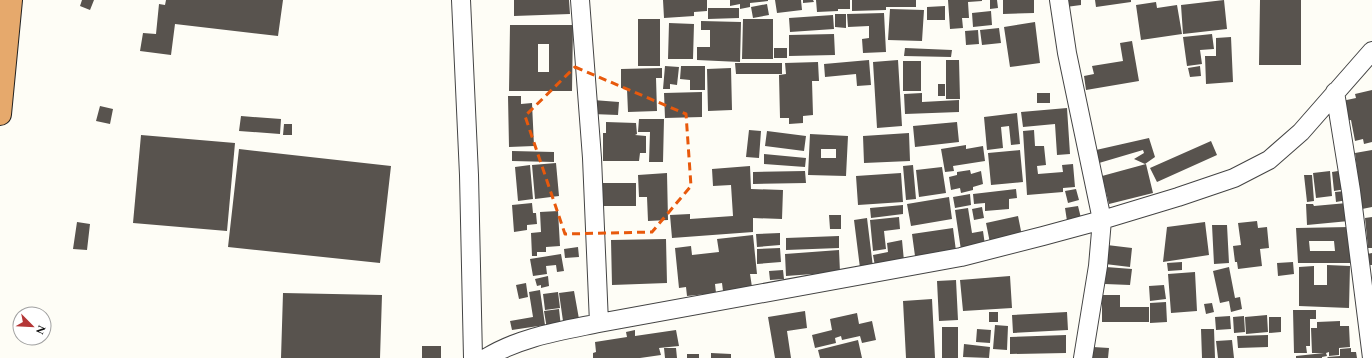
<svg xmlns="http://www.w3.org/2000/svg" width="1372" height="358" font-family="Spectral,serif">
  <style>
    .building { fill: #58534e; fill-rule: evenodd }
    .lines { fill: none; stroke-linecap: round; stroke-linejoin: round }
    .street-casing { stroke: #444; stroke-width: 20 }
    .highway-casing { stroke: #222; stroke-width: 24 }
    .street { stroke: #fff; stroke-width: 18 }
    .highway { stroke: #e6a96c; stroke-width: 22 }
    .marked { fill: none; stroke: #e8590c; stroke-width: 3; stroke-dasharray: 8 5; stroke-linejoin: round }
  </style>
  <rect width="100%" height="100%" fill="#fefdf6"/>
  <path class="building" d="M82,0H94L90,10L80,6Z
    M166,0H283L278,36L175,24L171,55L140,51L143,33L156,34L159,4L165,5Z
    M514,0H569L570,14L514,16Z
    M663,0H707V11L694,12V16L664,18Z
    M730,0H768V1L750,3V7L740,9V4L730,6Z
    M775,0H801L802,10L777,13Z
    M803,0H813L814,2L803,3Z
    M816,0H850V9H838V11L817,12Z
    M852,0H916V7H886V10L852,11Z
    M948,0H982V1L968,2L969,18H962L963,28L950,29Z
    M990,0H997L998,8L990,9Z
    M1003,0H1034V13L1003,14Z
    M1065,0H1081V5L1066,7Z
    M1095,0H1131V2L1096,7Z
    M1224,0L1227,29L1183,34L1181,5Z
    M1260,0H1301V65H1259Z
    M1156,2L1157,8L1177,5L1182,34L1141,40L1136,5Z
    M767,4L769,15L753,18L751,7Z
    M945,6V20H927V7Z
    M708,8H739V18L708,19Z
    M890,9L924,10L922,41L888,40Z
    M991,11L992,25L973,27L972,13Z
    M884,13L886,52L863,53L862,39L869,38V26L848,27L847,14Z
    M835,14H846V28L835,27Z
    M833,15L834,29L790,32L789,18Z
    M638,19H660V66H638Z
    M743,19H773V59H742Z
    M701,21L741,22L740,62L697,60V47H710V30H701Z
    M1035,22L1040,63L1010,67L1004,27Z
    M669,23L694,24L693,59H668Z
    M510,25H573L572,91H509ZM538,44H549V72H538Z
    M999,28L1001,43L982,45L980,30Z
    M978,30L979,44L966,45L965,31Z
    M834,34L835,55L789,56V35Z
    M1212,34L1214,49L1200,50L1202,64L1187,66L1183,37Z
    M1231,37L1233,82L1206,84L1205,56H1216V38Z
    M1132,41L1139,81L1086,90L1084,76L1094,74L1092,66L1123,61L1120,43Z
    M774,48H787V58H774Z
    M905,48L952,50L951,57L904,56Z
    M869,60L871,85L857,86L856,74L825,77L824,64Z
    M898,60L902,126L877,128L873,62Z
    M946,60H959L960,99H946Z
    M903,61H921V91H903Z
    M818,62L819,81H812L813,115L803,116V123L789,124V118H780L779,75L786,74L785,63Z
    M735,63H782V74H736Z
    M665,66L679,67L677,85L670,84V89H663Z
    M681,66H705V90H690V80L680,79Z
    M1200,66L1201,76L1190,77L1188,68Z
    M662,68V78H656L657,111L628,112L627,89L621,88V69Z
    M731,68L732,110L708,111L707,69Z
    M938,84H945V96H938Z
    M1372,90V142L1364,144L1363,139L1355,141L1351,120L1346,121L1342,101L1356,98L1355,94Z
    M702,92V117L665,118L664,93Z
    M922,93V102L959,100V112L905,114L904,94Z
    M1037,93H1050V103H1037Z
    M508,96H521V104L532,103L534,146L509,147Z
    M593,100L619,102L618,115L592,114Z
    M100,106L113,109L110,124L96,121Z
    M1067,108L1070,154L1057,155L1055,124L1023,127L1021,112Z
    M1017,113L1020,144L1011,145L1009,126L1001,127L1003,148L987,150L984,117Z
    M241,116L281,119L280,134L239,131Z
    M639,119H664L663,162H649L650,132H638Z
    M606,122L636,123L637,134L635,135L646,136V153H640L639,161H603V133H606Z
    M957,122L959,142L915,147L913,126Z
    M284,124H292V135H283Z
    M749,130L761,131L759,158L746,157Z
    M1034,130L1035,146H1044L1046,165L1037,166L1038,174L1063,172L1062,165L1073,164L1075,187L1063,188V192L1027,195L1023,131Z
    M767,131L806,136L804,151L765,146Z
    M909,133L910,161L864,163L863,136Z
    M810,134L848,136L846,176L808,175ZM821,149H836V158H821Z
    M141,135L235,143L227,231L133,223Z
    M1149,138L1155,157L1145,164L1134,159L1144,153L1143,150L1099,163L1096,150Z
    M1211,141L1217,155L1157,182L1150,168Z
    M966,145V149L983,146L985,161L953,166L954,171L945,172L941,149Z
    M239,149L391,166L380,263L228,247Z
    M1020,150L1023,182L991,185L988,153Z
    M1372,150V207L1362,209L1355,153Z
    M512,151L554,152V162L512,161Z
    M764,154L806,158L805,167L764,164Z
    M556,163L559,196L535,199L532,165Z
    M1146,164L1153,193L1109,204L1102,176Z
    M530,165L533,199L518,201L515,167Z
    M913,165L916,199L906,200L903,166Z
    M750,166L751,189L783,190L782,219L753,218V232L672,238L670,215L690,214V219L733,216L731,185L713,186L712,169Z
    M942,167L946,193L919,197L916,170Z
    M970,170L971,174L981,171L983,184L973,187V190L961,193L960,188L951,190L949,177L957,175V172Z
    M1344,170L1346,189L1334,191L1332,172Z
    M805,171L806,183L753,184V172Z
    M1330,171L1332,196L1316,198L1313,173Z
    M667,173L668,220L648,221L647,197H639L638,175Z
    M901,173L903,202L858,205L856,176Z
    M1304,175H1312L1314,201L1307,202Z
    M602,183H636V206H602Z
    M1016,189L1017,198L1009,199V209L985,211V203L974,204L973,194Z
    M1076,189L1079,200L1068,203L1065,191Z
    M1345,191L1347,200L1336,202L1335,192Z
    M970,194L971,205L955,208L953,197Z
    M949,197L952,219L911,226L907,204Z
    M532,203L533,213H536L537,224L527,225V230L514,232L512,205Z
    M1347,203L1349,221L1307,225L1306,204H1313L1314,206Z
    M903,205V214L871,218L870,208Z
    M1078,206L1081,218L1067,221L1065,208Z
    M982,207L984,218L974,220L972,209Z
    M968,208L972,233L983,231L985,245L961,250L955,210Z
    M558,211L560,246L546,247V252H537V256H532L531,233L541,232L540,212Z
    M829,215H841V229H830Z
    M1018,216L1022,236L990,243L986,223Z
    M899,217L900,229L884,231L886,249L873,251L870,220Z
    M1372,217V248H1368L1365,218Z
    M867,218L873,267L860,268L854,220Z
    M1257,221L1258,228L1267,227L1269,248L1260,249L1262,266L1238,269L1237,262H1235L1233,246L1241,245L1238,223Z
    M77,222L90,224L87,250L73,249Z
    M1205,222L1209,255L1163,262L1167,227Z
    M1212,225H1227L1229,263L1214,264Z
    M1350,227V263H1298L1296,228ZM1309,241H1334L1335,251H1310Z
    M953,228L956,251L915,256L912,234Z
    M780,233V245L757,247L756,234Z
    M753,235L757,274H750L752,287L723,291L722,283L715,284L716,293L687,296L686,287L679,288L675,248L691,246L692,255L719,252L717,239Z
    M839,236V248L786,250V238Z
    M666,239L667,283L612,285L611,240Z
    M902,240L904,261L875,266L873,255L888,252L887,243Z
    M1107,245L1132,248L1130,267L1105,264Z
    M578,247L579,257L565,258L564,249Z
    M780,248L781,262L757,264V249Z
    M839,250L840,272L786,276L785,254Z
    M1372,253V265H1369L1367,254Z
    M561,254L564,271L557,272L556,265L546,266L547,274L533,276L530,259Z
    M1182,262V270L1168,271L1167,263Z
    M1293,262L1294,274L1278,276L1277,263Z
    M1327,265L1350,266L1349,308L1299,306V267L1314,266V285H1327Z
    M1106,267L1132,269L1130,285L1105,284Z
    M1229,267L1235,298L1240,297L1242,309L1231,312L1229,301L1220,303L1213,271Z
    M783,270L784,279L770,280L769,271Z
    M1195,272L1197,311L1171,313L1168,274Z
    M548,276L549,286L541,288V285L537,286L535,279Z
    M1010,276L1012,308L963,311L960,280Z
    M956,280L958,320L939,321L937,281Z
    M526,283L528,297L519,299L516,285Z
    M1164,285L1166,299L1150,301L1149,286Z
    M540,290L545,325L512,330L510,321L533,317L529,292Z
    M574,291L579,319L563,321L559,293Z
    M558,292L560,308L545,310L543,294Z
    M283,293L382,295L380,358H281Z
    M1102,295H1120V307H1149V322H1102Z
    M932,299L935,358H906L903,301Z
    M1166,302L1167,322L1150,323V303Z
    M1212,303L1214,312L1206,314L1204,304Z
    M559,309L561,327L547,329L544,311Z
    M1293,310H1316V319H1310V346H1306L1307,353H1294Z
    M805,311L807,328L787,331L791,358H775L768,317Z
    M989,312H998V322H989Z
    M1067,312L1068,330L1013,333L1012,315Z
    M857,313L859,324L872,321L876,340L862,343L860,336L842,340L841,336L835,338L836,343L815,348L812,335L832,330L830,319Z
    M1267,315L1268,332L1246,334L1245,317Z
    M1230,316L1231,329L1216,330L1215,317Z
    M1244,316L1245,332L1234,333L1233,317Z
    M1269,317H1281V332L1269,333Z
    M1340,321V326H1349L1350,347L1339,348V355L1329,356V352L1326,353L1327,356L1322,357V358H1296V356L1324,353H1312L1311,328H1317V322Z
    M995,325L1008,326L1007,350L993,349Z
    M942,327H958V358H942Z
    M977,329L991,330L990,343L976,342Z
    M1201,329H1214L1215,358H1202Z
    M635,330V336L676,330L679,346L659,348L661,355L640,358H593V353L596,352L595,342L627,337L626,332Z
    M1066,335V353L1010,354V337Z
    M1268,335V347L1238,348L1237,336Z
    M858,340L862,358H820L818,350Z
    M1232,340L1234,358H1218L1216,341Z
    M964,344L990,347L989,358L963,357Z
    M422,346H441V358H422Z
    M1093,347L1109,348L1108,358H1092Z
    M664,348H676L677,358H665Z
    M1351,348V352H1356L1357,358H1328L1327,357L1340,356V349Z
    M711,353L731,354V358H711Z
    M687,354H699V358H687Z"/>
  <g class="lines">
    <defs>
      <path id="street" d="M461,0L469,175L473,358
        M580,0L592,158L599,323
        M1059,0L1067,53L1102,220L1098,266L1083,358
        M1335,92L1351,191L1372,358
        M486,358C520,337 560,331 599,323L961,257L1043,236L1102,220L1178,197L1234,178L1269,160L1301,132L1372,51"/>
      <path id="highway" d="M0,114L11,0"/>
    </defs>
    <use href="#street" class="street-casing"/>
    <use href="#highway" class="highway-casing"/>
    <use href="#street" class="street"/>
    <use href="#highway" class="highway"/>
  </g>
  <path class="marked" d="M575,67L686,114L691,186L652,232L565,234L525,116Z"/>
  <g transform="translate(32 326) rotate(114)"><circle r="19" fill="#ffffff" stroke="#a0a0a0"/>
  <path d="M0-3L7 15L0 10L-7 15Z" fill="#b43636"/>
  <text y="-6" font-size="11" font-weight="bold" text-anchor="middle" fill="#111111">N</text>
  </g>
</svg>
